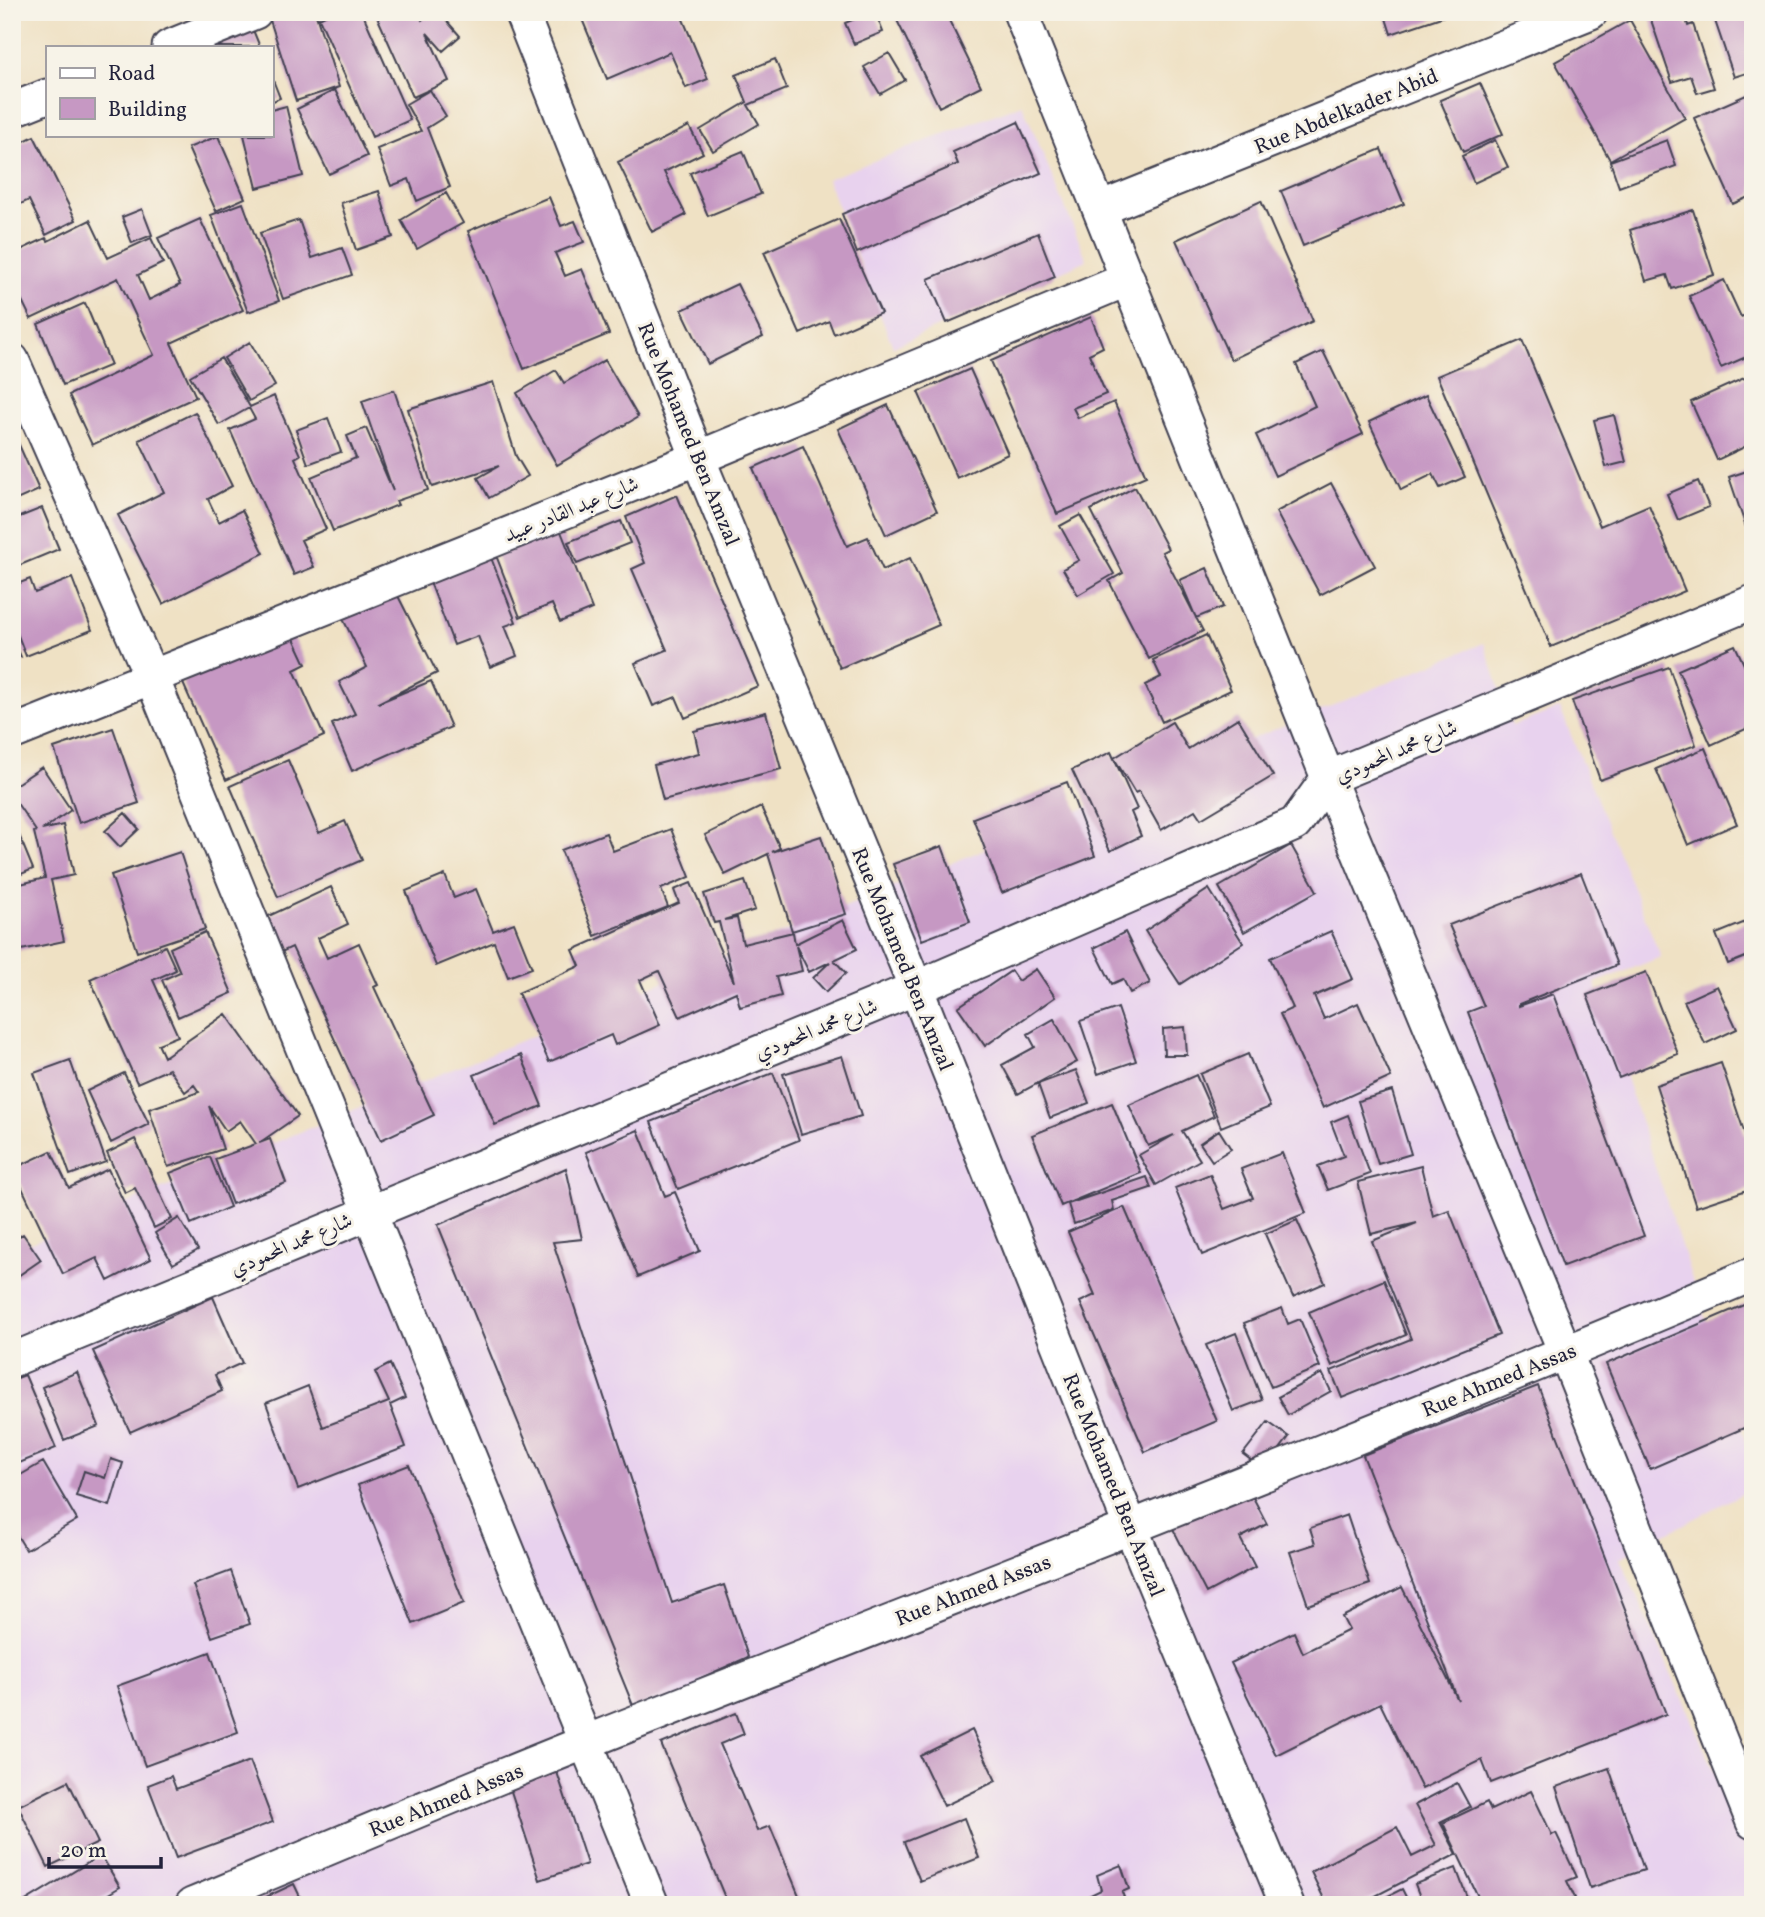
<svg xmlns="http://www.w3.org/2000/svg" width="1765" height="1917" font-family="Vollkorn,Amiri,serif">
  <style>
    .built { fill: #e8d2ee }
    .building { fill: #c698c3 }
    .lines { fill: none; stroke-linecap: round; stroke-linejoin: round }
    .minor-casing { stroke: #413f50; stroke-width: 37 }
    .minor { stroke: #fff; stroke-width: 33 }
    .labels { text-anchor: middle; stroke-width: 6; stroke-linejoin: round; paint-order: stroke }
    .street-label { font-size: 21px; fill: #22223b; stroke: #f7f3e8 }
  </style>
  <rect width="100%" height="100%" fill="#f7f3e8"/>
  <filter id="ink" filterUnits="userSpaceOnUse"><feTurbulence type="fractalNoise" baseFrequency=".0143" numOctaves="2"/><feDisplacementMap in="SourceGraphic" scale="14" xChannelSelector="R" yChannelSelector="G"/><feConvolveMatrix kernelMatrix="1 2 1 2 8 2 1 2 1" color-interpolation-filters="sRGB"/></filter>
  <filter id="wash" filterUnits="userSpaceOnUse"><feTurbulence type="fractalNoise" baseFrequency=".00686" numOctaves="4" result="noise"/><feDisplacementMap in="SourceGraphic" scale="28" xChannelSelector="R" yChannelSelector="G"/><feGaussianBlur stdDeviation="1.57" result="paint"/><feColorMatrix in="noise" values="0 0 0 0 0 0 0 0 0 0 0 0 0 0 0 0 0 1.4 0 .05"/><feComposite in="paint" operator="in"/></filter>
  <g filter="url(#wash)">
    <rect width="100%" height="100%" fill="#efe1c4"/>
    <path class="built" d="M1022,104L1087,260L893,347L827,179Z
      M1484,643L1512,726L1560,708L1661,957L1595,983L1753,1465V1488L1620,1558L1753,1858V1905H12V1251Z"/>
    <g id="blocks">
      <path class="building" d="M285,12H315L339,87L296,101L269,17Z
        M331,12H362L410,120L372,137L319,18Z
        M375,12H418L422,20L431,12H439L460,36L443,51L427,33L449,81L413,97Z
        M579,12H680L708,79L686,88L670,52L607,79Z
        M853,12H875L883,32L854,44L845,23L855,19Z
        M893,12H945L981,86L939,107Z
        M1384,12H1453V13L1391,34Z
        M1664,12H1684L1688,26L1693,24L1714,88L1697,93L1691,76L1672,82L1650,17Z
        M1712,12H1753V71L1734,77Z
        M1630,20L1685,118L1610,160L1555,62Z
        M253,30L260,47H209Z
        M889,53L905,80L880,94L864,67Z
        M775,59L787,89L748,105L759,124L713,151L700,130L747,102L736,75Z
        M271,75L280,98L271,102Z
        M1480,83L1503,134L1463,152L1440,100Z
        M335,90L367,156L329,174L297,109Z
        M430,90L446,116L427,128L450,187L417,201L409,179L391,186L377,149L421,131L406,104Z
        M1753,92V120L1746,123L1753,139V195L1733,204L1694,118Z
        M286,106L303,176L257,188L244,135H271V110Z
        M1018,122L1041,173L857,253L842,214L958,164L953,152Z
        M689,126L703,153L664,172L686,215L652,232L618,162Z
        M34,136L76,220L46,235L29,200L12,208V147Z
        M218,136L245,198L216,211L188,148Z
        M1495,140L1508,167L1474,183L1462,156Z
        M1667,140L1676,166L1619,187L1610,161Z
        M1381,149L1404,204L1303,246L1281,191Z
        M743,151L761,194L708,216L690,173Z
        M379,191L393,237L356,250L341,203Z
        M446,193L463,223L417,249L401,220Z
        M549,197L561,226L575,221L584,242L555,253L565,276L582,269L609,334L524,369L468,231Z
        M1261,201L1313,321L1231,360L1176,240Z
        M243,203L279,301L248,312L211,215Z
        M142,209L152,235L132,243L122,217Z
        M1693,210L1714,275L1672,289L1667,275L1646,281L1630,230Z
        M200,219L243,310L171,343L196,397L92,445L69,395L154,355L118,278L31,319L12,280V254L46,238L48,241L90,220L108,258L151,238L163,263L138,275L149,300L180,285L158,238Z
        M839,219L881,313L834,334L829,321L800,334L764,252Z
        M299,220L312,258L342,248L352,275L283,299L260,233Z
        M1038,233L1055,277L947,323L928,279Z
        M1724,280L1741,317L1753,312V354L1721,368L1689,296Z
        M737,284L763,337L708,364L682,310Z
        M85,303L111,365L63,385L38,324Z
        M1091,317L1103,347L1089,354L1106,394L1073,408L1078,418L1114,402L1146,476L1057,514L991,361Z
        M1522,340L1600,526L1649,505L1685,591L1551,647L1437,376Z
        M250,342L275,386L249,401L224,358Z
        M1323,351L1363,434L1275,476L1256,435L1315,406L1296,364Z
        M221,358L250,407L274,396L300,455L295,458L326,529L301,540L314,567L294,575L230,430L255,419L249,408L219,425L190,376Z
        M605,360L638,417L557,465L517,393L556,370L564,383Z
        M970,369L1008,454L957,478L918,392Z
        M1753,374V443L1717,460L1691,402Z
        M493,382L516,456L528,476L489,498L478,478L499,466L432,487L408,409Z
        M394,390L428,490L396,501L398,505L333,531L311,477L356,458L347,436L366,428L393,491L362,401Z
        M1426,395L1465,477L1440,488L1433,474L1401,490L1369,422Z
        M888,405L937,511L886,535L838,429Z
        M195,412L232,486L208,499L219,522L242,510L264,553L163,604L118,515L164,492L139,440Z
        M1614,415L1626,462L1606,467L1594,420Z
        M328,418L341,452L308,464L296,430Z
        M12,429L39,490L12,502Z
        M803,446L847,546L868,537L883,570L910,558L939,625L840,668L753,468Z
        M1753,469V545H1752L1729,477Z
        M1698,481L1709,507L1678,520L1667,494Z
        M1331,483L1375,566L1320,595L1276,512Z
        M1135,487L1168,549L1162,552L1203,631L1149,659L1109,581L1123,573L1091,510Z
        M677,495L758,686L685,718L676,697L653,706L635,663L667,650L632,569L645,563L626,517Z
        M42,508L59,549L13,568L12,520Z
        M1080,515L1114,574L1078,595L1063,569L1079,560L1060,526Z
        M556,519L592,609L560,622L552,604L520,617L492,545Z
        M621,521L630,543L577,564L568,542Z
        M488,550L516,622L505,626L517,656L490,667L478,636L454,645L427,574Z
        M1207,568L1223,607L1196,618L1180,580Z
        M72,578L92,630L26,656L12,620V586L30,579L35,593Z
        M395,590L437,673L378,703L431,681L451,727L352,771L332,724L355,714L339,682L367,667L342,617Z
        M291,632L306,664L294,670L324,736L226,780L182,681Z
        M1206,635L1231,690L1162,722L1145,685L1161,677L1153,660Z
        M12,636L21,657L12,660Z
        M1735,645L1753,684V734L1750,727L1711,745L1678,670Z
        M1669,667L1696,745L1600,780L1572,701Z
        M766,712L781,769L663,800L654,765L699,753L694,731Z
        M1238,718L1273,776L1201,819L1195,810L1161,830L1139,791L1135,793L1114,758L1172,722L1188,749Z
        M113,728L139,803L79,823L54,748Z
        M1705,748L1737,824L1688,845L1656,769Z
        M1111,752L1137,809L1131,812L1141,836L1110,851L1072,770Z
        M288,760L319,833L345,821L362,860L278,897L230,786Z
        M42,767L71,810L42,830L63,825L74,875L51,880L64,941L12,952V886L45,878L34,832L36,831L12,796V787Z
        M1067,782L1095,856L1002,893L973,818Z
        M761,807L780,848L772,852L821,836L846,914L792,931L768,854L725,875L705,835Z
        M125,813L139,829L120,847L105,831Z
        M12,818L33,869L12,878Z
        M671,829L690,877L661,889L668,907L595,936L561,850L606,833L613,851Z
        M1291,845L1317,891L1244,932L1219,887Z
        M942,846L970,922L922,940L893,864Z
        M180,852L205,929L137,952L111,875Z
        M1581,873L1617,965L1519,1004V1006L1553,994L1644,1236L1563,1266L1468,1012L1484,1006L1449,925Z
        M445,875L454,898L476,889L493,931L514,923L532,968L508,977L494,942L436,966L406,891Z
        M745,881L755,910L724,920L737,918L743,944L793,932L795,944L843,920L857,949L834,960L846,973L826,992L813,978L830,962L809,972L796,946L802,971L776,977L781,996L740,1007L736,992L680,1017L659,971L640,980L660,1025L615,1045L611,1035L549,1062L518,993L580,966L573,950L679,903L674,890L691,883L734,982L719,922L714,923L704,894Z
        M331,887L348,924L318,938L327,958L359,943L378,985L374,987L434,1115L381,1140L292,947L275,955L260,920Z
        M1209,889L1243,943L1180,984L1145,931Z
        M1753,919V954L1728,964L1716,934Z
        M1331,931L1353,979L1314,996L1324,1019L1358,1003L1391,1077L1323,1108L1280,1014L1293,1008L1270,958Z
        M205,932L232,993L178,1017L162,980L180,972L170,948Z
        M1125,932L1150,983L1130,993L1123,979L1112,984L1094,948Z
        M165,946L176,970L153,980L178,1036L158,1044L164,1057L226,1014L298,1116L259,1143L270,1139L286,1183L232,1204L215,1159L256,1144L240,1121L226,1131L209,1106L223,1149L168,1167L149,1109L199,1092L194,1085L185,1092L169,1069L137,1083L90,979Z
        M1036,969L1055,997L985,1046L958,1007L1011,971L1018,981Z
        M1646,972L1678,1054L1619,1078L1587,995Z
        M1717,986L1737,1029L1705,1044L1684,1001Z
        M1118,1008L1136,1061L1098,1074L1080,1021Z
        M1054,1019L1077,1062L1018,1094L1002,1065L1035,1047L1028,1034Z
        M1185,1027L1187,1055H1164L1163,1029Z
        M1248,1054L1270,1107L1221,1127L1200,1074Z
        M521,1055L542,1106L495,1125L474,1075Z
        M842,1056L861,1116L801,1134L783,1074Z
        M70,1060L106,1162L70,1175L34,1073Z
        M1721,1063L1753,1158V1188L1696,1207L1656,1085Z
        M1076,1070L1089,1103L1050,1118L1038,1084Z
        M124,1073L149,1124L111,1143L87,1091Z
        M773,1073L799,1140L678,1189L651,1122Z
        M1196,1075L1214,1116L1182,1131L1200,1160L1156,1185L1139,1155L1174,1135L1148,1146L1129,1105Z
        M1392,1091L1411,1154L1378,1164L1358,1101Z
        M1112,1103L1141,1173L1061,1206L1032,1135Z
        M1348,1115L1370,1174L1328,1190L1318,1166L1344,1156L1331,1122Z
        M638,1130L665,1196L675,1192L700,1251L638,1277L586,1152Z
        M1219,1130L1231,1149L1212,1161L1200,1143Z
        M135,1139L172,1219L154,1228L135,1188L125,1193L107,1153Z
        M51,1151L69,1188L108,1169L151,1259L108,1281L97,1258L63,1274L13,1169Z
        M1282,1153L1306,1213L1202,1255L1175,1188L1210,1174L1224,1209L1253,1198L1241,1169Z
        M210,1157L230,1207L191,1224L170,1173Z
        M1421,1166L1433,1216L1449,1210L1499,1335L1342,1398L1331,1371L1411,1339L1372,1241L1417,1223L1371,1234L1358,1182Z
        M566,1168L582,1239L553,1242L672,1603L724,1585L748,1657L634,1708L438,1225Z
        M1147,1177L1151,1188L1112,1201L1114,1210L1074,1224L1068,1204Z
        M1124,1207L1217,1421L1145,1452L1080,1302L1095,1295L1068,1232Z
        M179,1218L198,1250L173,1264L155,1233Z
        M1297,1220L1325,1283L1293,1297L1265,1234Z
        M23,1234L41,1260L12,1280V1241Z
        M1384,1280L1406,1335L1332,1366L1309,1312Z
        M213,1297L242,1363L215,1375L222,1391L130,1432L93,1351Z
        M1753,1301V1424L1650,1469L1606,1364Z
        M1282,1308L1288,1324L1300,1319L1320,1367L1271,1387L1244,1323Z
        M1236,1333L1262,1400L1233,1411L1206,1345Z
        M390,1364L405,1398L390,1405L406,1447L298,1489L266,1403L308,1386L323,1427L389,1402L375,1372Z
        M77,1372L99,1426L64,1440L42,1387Z
        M1322,1373L1331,1391L1288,1415L1278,1397Z
        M25,1375L56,1448L12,1466V1380Z
        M1538,1386L1666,1714L1491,1783L1482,1760L1422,1789L1380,1703L1276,1755L1231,1663L1294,1632L1303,1653L1349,1630L1342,1617L1402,1587L1458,1700L1363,1455Z
        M1268,1422L1289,1437L1264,1470L1243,1454Z
        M111,1459L123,1463L110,1506L76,1496L84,1471L105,1478Z
        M43,1462L77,1520L26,1550L12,1527V1480Z
        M409,1465L464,1603L413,1624L358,1485Z
        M1246,1484L1267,1524L1240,1538L1255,1567L1206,1593L1170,1523Z
        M1347,1515L1370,1584L1308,1605L1290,1552L1315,1544L1310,1528Z
        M231,1571L250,1624L212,1637L193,1585Z
        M210,1652L238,1732L145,1766L117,1686Z
        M736,1713L744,1734L720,1744L757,1831L770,1826L803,1905H728L661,1744Z
        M972,1730L996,1781L944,1806L920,1756Z
        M250,1761L273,1822L176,1858L148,1785L171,1776L176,1789Z
        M555,1766L587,1864L540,1880L508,1782Z
        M1609,1768L1644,1870L1590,1888L1556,1787Z
        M68,1781L98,1843L48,1867L18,1806Z
        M1457,1783L1470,1807L1440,1822L1457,1854L1358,1905H1327L1311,1872L1397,1827L1412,1857L1436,1845L1415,1805Z
        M1531,1791L1552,1835L1556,1833L1577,1877L1567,1881L1575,1898L1561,1905H1482L1443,1823L1487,1802L1491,1810Z
        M964,1818L979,1858L920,1881L904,1842Z
        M101,1855L120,1887L90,1905H19Z
        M1121,1865L1129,1889L1122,1892L1127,1905H1070L1101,1890L1097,1875Z
        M1456,1868L1470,1905H1423L1415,1884Z
        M294,1884L304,1905H249Z
        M1402,1889L1410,1905H1370Z"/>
    </g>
  </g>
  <g filter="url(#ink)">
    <use href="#blocks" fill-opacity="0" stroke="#413f50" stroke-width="2"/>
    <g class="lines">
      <defs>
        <path id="minor" d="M521,12L698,458L916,988L1131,1528L1287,1905
          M1020,12L1328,778L1566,1354L1753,1822
          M169,47L255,12
          M12,110L47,96
          M1100,209L1591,12
          M12,360L152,678L652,1905
          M12,733L698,458L1128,279
          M12,1360L916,988L1295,824L1328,778L1753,602
          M192,1905C325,1850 457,1793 591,1740C979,1586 1369,1437 1753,1274"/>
      </defs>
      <use href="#minor" class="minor-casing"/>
      <use href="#minor" class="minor"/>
    </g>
  </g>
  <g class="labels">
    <g class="street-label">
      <text transform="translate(1346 111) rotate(-22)" y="7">Rue Abdelkader Abid</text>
      <text transform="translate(689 434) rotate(68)" y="7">Rue Mohamed Ben Amzal</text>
      <text transform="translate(571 509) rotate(-22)" y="7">شارع عبد القادر عبيد</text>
      <text transform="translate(1396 751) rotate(-23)" y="7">شارع محمد المحمودي</text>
      <text transform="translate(903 959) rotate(68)" y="7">Rue Mohamed Ben Amzal</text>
      <text transform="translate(816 1029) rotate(-22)" y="7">شارع محمد المحمودي</text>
      <text transform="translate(291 1244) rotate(-23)" y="7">شارع محمد المحمودي</text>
      <text transform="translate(1499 1380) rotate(-22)" y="7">Rue Ahmed Assas</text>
      <text transform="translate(1114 1485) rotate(68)" y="7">Rue Mohamed Ben Amzal</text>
      <text transform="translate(973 1590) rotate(-21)" y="7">Rue Ahmed Assas</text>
      <text transform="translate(446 1800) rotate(-22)" y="7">Rue Ahmed Assas</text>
    </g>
  </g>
  <rect width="1765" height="1917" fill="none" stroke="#f7f3e8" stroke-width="42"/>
  <rect x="46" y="46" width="228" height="91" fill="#f7f3e8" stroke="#a29fa3" stroke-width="2"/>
  <rect x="60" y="68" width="35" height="10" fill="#ffffff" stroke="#a29fa3" stroke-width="2"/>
  <text x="108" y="80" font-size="21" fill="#22223b">Road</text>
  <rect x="60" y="98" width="35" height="21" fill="#c698c3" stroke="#a29fa3" stroke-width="2"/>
  <text x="108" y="116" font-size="21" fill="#22223b">Building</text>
  <path d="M49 1857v10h112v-10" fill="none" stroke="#22223b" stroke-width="3.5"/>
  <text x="60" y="1857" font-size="21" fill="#22223b" stroke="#f7f3e8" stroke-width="5" paint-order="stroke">20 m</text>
</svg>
